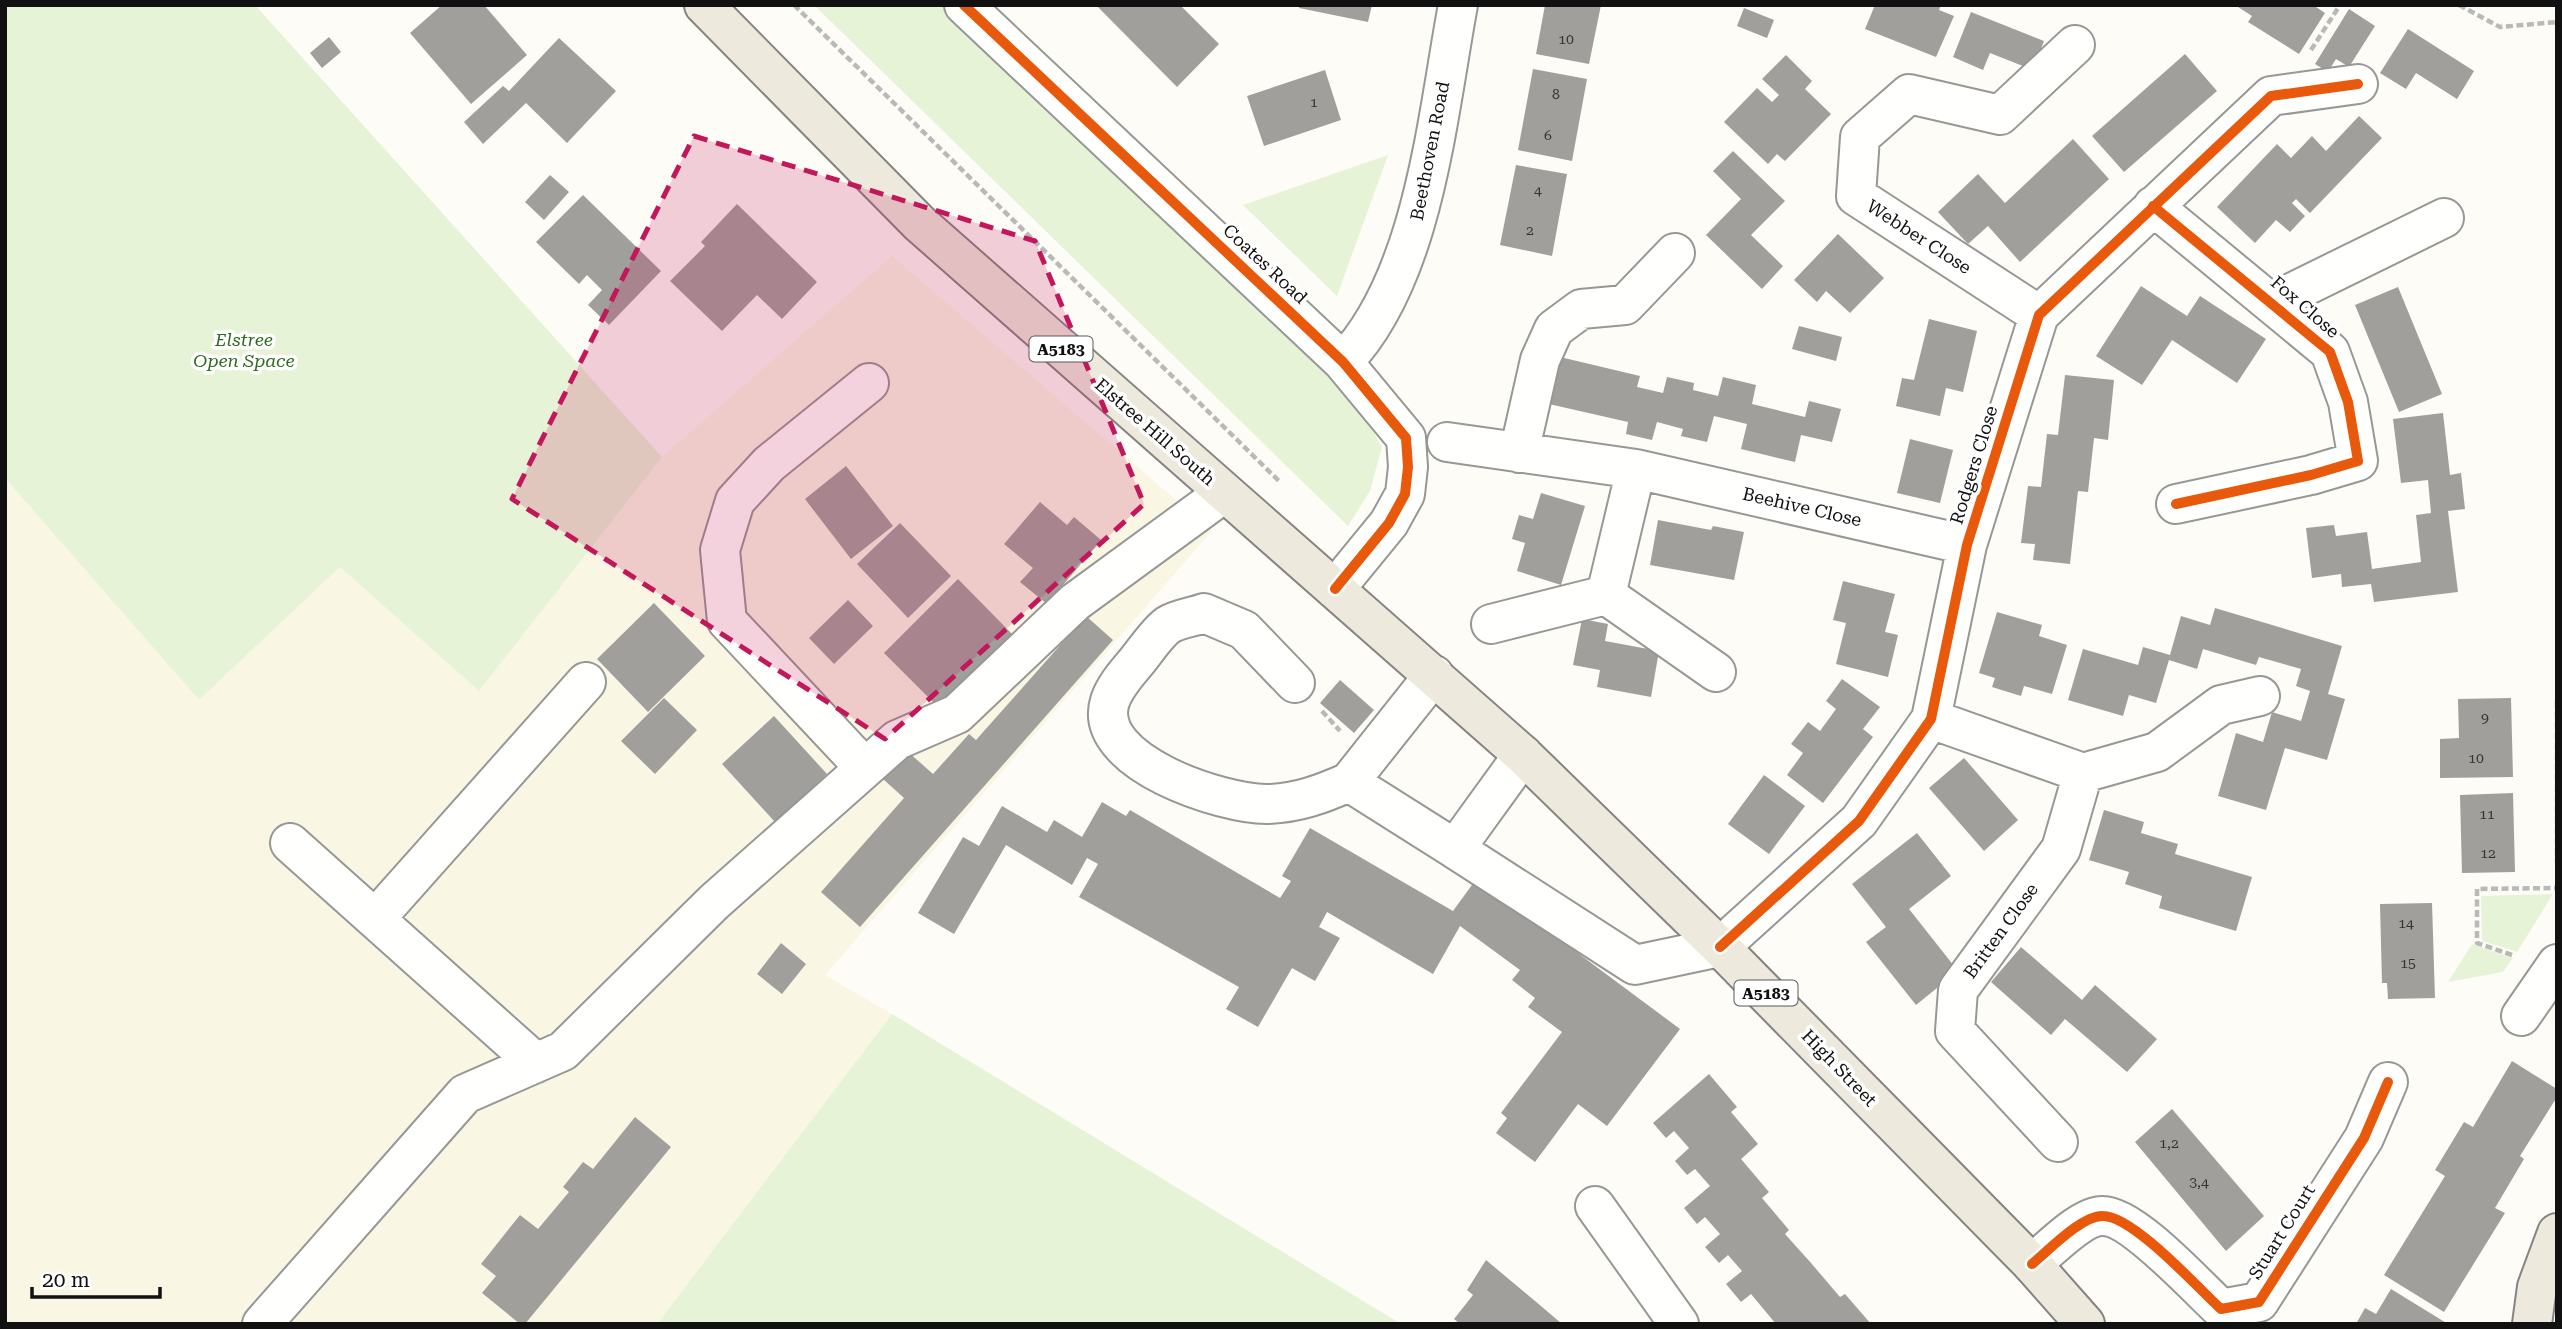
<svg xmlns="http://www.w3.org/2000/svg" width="2562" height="1329" font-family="'Roboto Serif',serif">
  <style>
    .farmland { fill: #f9f7e4 }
    .green { fill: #e7f3d7 }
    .building { fill: #a19f9c }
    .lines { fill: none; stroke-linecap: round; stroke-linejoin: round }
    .minor-casing { stroke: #979795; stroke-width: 42 }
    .major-casing { stroke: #858482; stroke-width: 42 }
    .path { stroke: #b9b9b8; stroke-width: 4.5; stroke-dasharray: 7 3.5; stroke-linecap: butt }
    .minor { stroke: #fffffe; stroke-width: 38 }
    .major { stroke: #ede9dc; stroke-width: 38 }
    .cycleway-casing { stroke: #fff; stroke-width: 15 }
    .cycleway { stroke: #e8590c; stroke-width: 10 }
    .marked { fill: #c2185b; fill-opacity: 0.2; stroke: #c2185b; stroke-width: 5; stroke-dasharray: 14 9; stroke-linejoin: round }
    .labels { text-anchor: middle; stroke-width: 7; stroke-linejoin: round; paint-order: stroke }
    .number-label { font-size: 14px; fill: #353434 }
    .shield { fill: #fff; stroke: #585858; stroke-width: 2 }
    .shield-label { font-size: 16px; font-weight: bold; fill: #111 }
    .street-label { font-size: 18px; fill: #111; stroke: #fff }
    .park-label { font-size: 18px; font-style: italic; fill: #2f6b1f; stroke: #fff }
  </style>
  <rect width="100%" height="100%" fill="#fdfcf7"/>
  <path class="farmland" d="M892,256L1212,531L825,975L892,1014L657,1324H5V478L199,700L340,567L479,691L662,457Z"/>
  <path class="green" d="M5,5H255L662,457L479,691L340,567L199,700L5,478Z
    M814,5H951L1355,401L1382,447L1370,491L1348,526Z
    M1388,155L1337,296L1243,205Z
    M2553,894L2517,952L2482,941L2481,896Z
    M2472,944L2513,958L2503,972L2448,982Z
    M892,1014L1401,1324H657Z"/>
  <path class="building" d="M442,5H484L527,55L471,104L410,33Z
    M1096,5H1180L1219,44L1177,87Z
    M1300,5H1372L1368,22L1299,8Z
    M1545,5H1601L1589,64L1536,54Z
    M1875,5H1941L1939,10L1954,16L1936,57L1865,29Z
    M2235,5H2313L2325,13L2299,54L2248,22L2252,16Z
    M1744,8L1774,20L1767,38L1737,26Z
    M2349,9L2375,26L2349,67L2336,59L2328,72L2315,64Z
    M1971,12L2044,41L2033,70L1990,53L1983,70L1953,57Z
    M2408,29L2474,71L2457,99L2416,73L2406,89L2380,73Z
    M329,37L341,52L322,68L310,53Z
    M559,38L616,91L567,143L526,103L483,144L464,122L503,86L509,91Z
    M2185,54L2217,91L2124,172L2092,136Z
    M1786,55L1812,81L1805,89L1831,114L1785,161L1777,154L1768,164L1724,122L1757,88L1772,102L1779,95L1762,79Z
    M1533,69L1587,79L1572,161L1518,150Z
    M1325,70L1341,120L1264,146L1247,96Z
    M2359,116L2382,138L2310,213L2296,199L2292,203L2305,216L2290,232L2276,220L2255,243L2217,207L2277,144L2291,158L2312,136L2326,151Z
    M2073,139L2109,179L2020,262L1988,226L1968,244L1938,212L1978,174L2005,203Z
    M1733,151L1785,201L1751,235L1783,266L1762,289L1706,235L1741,199L1713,171Z
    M1516,165L1567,174L1552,256L1500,245Z
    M550,175L569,192L544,220L525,202Z
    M583,195L661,271L609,325L588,305L602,290L587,275L579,284L536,242Z
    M737,204L817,282L782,319L757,295L722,331L670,281L705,246L701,242Z
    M1838,234L1884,278L1850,313L1826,291L1817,302L1794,280Z
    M2141,286L2187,316L2200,296L2266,339L2237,383L2172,340L2142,385L2096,356Z
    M2398,287L2442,394L2399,412L2355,305Z
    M1929,319L1977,331L1963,392L1946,388L1940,416L1896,406L1902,378L1914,380Z
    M1799,326L1842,337L1836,361L1792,349Z
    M1560,357L1640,376L1637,387L1663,393L1667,377L1694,383L1693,390L1718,396L1723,377L1756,385L1752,404L1805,417L1809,401L1841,409L1832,442L1801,435L1795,462L1741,449L1747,424L1714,416L1707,442L1681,436L1683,429L1657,422L1652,440L1626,434L1628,422L1549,404Z
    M2065,375L2114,380L2108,440L2094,438L2088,492L2078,491L2070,564L2033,560L2035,544L2021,543L2028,486L2041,487L2047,434L2058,435Z
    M2443,413L2450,475L2461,473L2465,509L2448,511L2458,592L2374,602L2371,584L2342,587L2341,574L2312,578L2306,528L2334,525L2336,536L2367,532L2372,569L2421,562L2416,515L2431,513L2428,480L2401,483L2393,419Z
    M1910,439L1953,450L1940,503L1897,493Z
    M846,466L893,526L851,559L805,499Z
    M1541,493L1585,506L1561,585L1517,571L1525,543L1512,539L1519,515L1533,519Z
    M1040,502L1067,525L1074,517L1101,540L1047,604L1020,582L1033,568L1004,544Z
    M1658,520L1711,530L1713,526L1744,532L1734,580L1650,565Z
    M900,523L951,576L908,618L857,564Z
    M958,579L1013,635L939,708L884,653Z
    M1843,581L1895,594L1885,632L1898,635L1888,677L1836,664L1846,623L1833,620Z
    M848,600L873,626L834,664L809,638Z
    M654,603L705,656L648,712L597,659Z
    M2215,608L2342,646L2328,694L2345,699L2327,760L2285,748L2266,810L2218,796L2236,733L2263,742L2272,712L2301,721L2310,691L2296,686L2301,669L2259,657L2256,665L2203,649L2197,669L2169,660L2156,703L2129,695L2123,716L2068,700L2083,649L2138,665L2143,647L2170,655L2181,616L2210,625Z
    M1997,612L2042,625L2039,636L2067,645L2052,694L2024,686L2021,696L1992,687L1995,678L1979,673Z
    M1086,616L1113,640L860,927L821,892L904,798L883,779L907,751L933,774L969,734L976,740Z
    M1582,619L1608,624L1605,641L1659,651L1651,697L1597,687L1600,670L1573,665Z
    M1842,679L1880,707L1863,729L1873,737L1823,803L1787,775L1803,753L1791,744L1808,722L1820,731L1836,709L1826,701Z
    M1340,680L1374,710L1354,733L1320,703Z
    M664,698L697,730L655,774L621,741Z
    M2511,698L2513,777L2440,778V739L2459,738L2458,699Z
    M774,716L827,774L775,822L722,764Z
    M1964,758L2018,820L1984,851L1929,788Z
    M1764,775L1805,806L1769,854L1728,824Z
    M2513,793L2515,872L2462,873L2460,795Z
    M1102,802L1126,816L1130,810L1280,898L1291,881L1282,876L1310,828L1453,911L1477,878L1680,1029L1607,1126L1578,1104L1535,1162L1496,1133L1507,1118L1501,1113L1562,1032L1528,1007L1535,998L1512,980L1520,970L1460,926L1433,974L1327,912L1319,927L1340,938L1315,981L1292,968L1258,1027L1226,1009L1239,987L1079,897L1098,864L1087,858L1072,885L1006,845L954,934L918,913L963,837L979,846L1002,806L1047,832L1054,820L1082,837Z
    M2104,810L2144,822L2141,833L2178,844L2175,854L2252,877L2236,931L2159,908L2162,896L2125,884L2129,872L2089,860Z
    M1917,833L1951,876L1909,909L1958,971L1916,1005L1866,942L1886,927L1852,884Z
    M2432,903L2435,998L2388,999L2387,983H2382L2380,904Z
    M781,943L806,964L782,994L757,974Z
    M2021,947L2082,1000L2095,985L2157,1039L2127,1072L2065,1019L2051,1035L1991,982Z
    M2512,1061L2557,1089V1097L2520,1156L2524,1159L2495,1208L2505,1213L2444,1312L2384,1275L2445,1176L2435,1170L2464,1122L2473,1127Z
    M1709,1074L1737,1107L1731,1112L1758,1144L1741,1159L1769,1192L1762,1198L1789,1230L1785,1234L1811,1263L1840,1297L1845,1294L1871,1324H1776L1751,1294L1741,1302L1726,1284L1742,1271L1728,1255L1719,1263L1705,1247L1720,1234L1705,1217L1697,1224L1684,1208L1710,1186L1695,1169L1687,1175L1675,1161L1689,1148L1674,1131L1666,1138L1653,1123Z
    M2172,1109L2264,1216L2226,1251L2135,1142Z
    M635,1117L671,1147L525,1324H520L482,1293L496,1276L481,1264L520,1215L538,1229L569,1192L563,1187L583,1162L593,1169Z
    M1486,1260L1541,1306L1562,1324H1460L1454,1319L1473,1295L1467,1290Z
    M2391,1289L2448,1324H2356L2365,1308L2376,1314Z"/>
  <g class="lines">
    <defs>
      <path id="minor" d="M964,5L1343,362L1406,438L1408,467L1405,494L1389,523L1335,589
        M2153,206L2330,352L2348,402L2358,461L2311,475L2176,504
        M2273,302L2444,218
        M2039,315L1856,196L1860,137L1909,94L2000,115L2075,45
        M1343,362C1424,278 1437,117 1458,5
        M1447,442L1636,469L1967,545
        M1519,453L1540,360L1554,329L1581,309L1625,305L1675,253
        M1636,469L1606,595L1716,672
        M1491,624L1606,595
        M1434,675L1349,782L1455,849L1523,755
        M1295,683L1244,630L1204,613C1193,617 1177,619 1168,625C1157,633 1146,650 1137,661C1127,673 1115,686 1110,701C1090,762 1224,805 1268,804C1298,803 1322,794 1349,782
        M1931,719L2083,773L2157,752L2221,705L2260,696
        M865,768L727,621L720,550L735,501L769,464L869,383
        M290,843L536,1063
        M1455,849L1635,965L1720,947L1859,821L1931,719L1967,545L2039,315L2271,96L2358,84
        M375,919L586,682
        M2521,1016L2557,964
        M2058,1142L1955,1031L1958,990L2061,849L2083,773
        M1595,1206L1679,1324
        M2032,1264C2048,1251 2082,1215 2103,1216C2133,1216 2197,1287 2221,1309L2259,1302L2364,1138L2388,1082
        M262,1324L465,1094L563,1051L714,902L897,740L957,714L1075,602L1224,493"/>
      <path id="major" d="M704,5L919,223L1523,755L1720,947L2032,1264L2085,1324
        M2532,1324L2537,1287L2557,1233"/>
    </defs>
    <use href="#minor" class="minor-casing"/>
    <use href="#major" class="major-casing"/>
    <path class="path" d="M794,5L1281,483
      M2459,5L2500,27L2557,22
      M2311,50L2340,5
      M2557,701V863
      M1322,711L1340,731
      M2512,955L2477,943V889L2557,888"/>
    <use href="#minor" class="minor"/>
    <use href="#major" class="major"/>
    <defs>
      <path id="cycleway" d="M964,5L1343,362L1406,438L1408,467L1405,494L1389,523L1335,589
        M2153,206L2330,352L2348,402L2358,461L2311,475L2176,504
        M1720,947L1859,821L1931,719L1967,545L2039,315L2271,96L2358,84
        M2032,1264C2048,1251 2082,1215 2103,1216C2133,1216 2197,1287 2221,1309L2259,1302L2364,1138L2388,1082"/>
    </defs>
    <use href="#cycleway" class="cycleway-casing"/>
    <use href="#cycleway" class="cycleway"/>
  </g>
  <path class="marked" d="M694,136L1035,241L1144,504L885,739L512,499Z"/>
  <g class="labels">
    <g class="number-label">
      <text x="1566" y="44">10</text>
      <text x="1556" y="99">8</text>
      <text x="1314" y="107">1</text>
      <text x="1548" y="140">6</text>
      <text x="1538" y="195">4</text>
      <text x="1530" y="235">2</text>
      <text x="2485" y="723">9</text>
      <text x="2476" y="763">10</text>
      <text x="2487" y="819">11</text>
      <text x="2488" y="858">12</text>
      <text x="2406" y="928">14</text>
      <text x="2408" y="968">15</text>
      <text x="2169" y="1148">1,2</text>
      <text x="2199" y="1187">3,4</text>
    </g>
    <g class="shield">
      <rect x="1029.5" y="336.5" width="63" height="25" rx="5"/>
      <rect x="1734.5" y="980.5" width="63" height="25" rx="5"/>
    </g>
    <g class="shield-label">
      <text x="1061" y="355">A5183</text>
      <text x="1766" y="999">A5183</text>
    </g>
    <g class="street-label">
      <text transform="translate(1430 151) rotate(-79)" y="6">Beethoven Road</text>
      <text transform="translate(1919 237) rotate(33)" y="6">Webber Close</text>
      <text transform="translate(1265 264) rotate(43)" y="6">Coates Road</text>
      <text transform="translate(2305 307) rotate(41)" y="6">Fox Close</text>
      <text transform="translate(1155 432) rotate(41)" y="6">Elstree Hill South</text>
      <text transform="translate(1974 465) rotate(-73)" y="6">Rodgers Close</text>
      <text transform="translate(1802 507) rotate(13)" y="6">Beehive Close</text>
      <text transform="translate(2001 931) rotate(-54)" y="6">Britten Close</text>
      <text transform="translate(1839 1068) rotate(46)" y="6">High Street</text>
      <text transform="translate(2282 1232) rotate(-58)" y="6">Stuart Court</text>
    </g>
    <g class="park-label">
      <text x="244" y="346">Elstree<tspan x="244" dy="21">Open Space</tspan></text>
    </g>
  </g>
  <rect width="2562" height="1329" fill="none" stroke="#111111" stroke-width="14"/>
  <path d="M32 1287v10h128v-10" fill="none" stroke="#111111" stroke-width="3.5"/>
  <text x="42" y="1287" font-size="21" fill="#111111" stroke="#ffffff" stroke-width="5" paint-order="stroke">20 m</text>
</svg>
